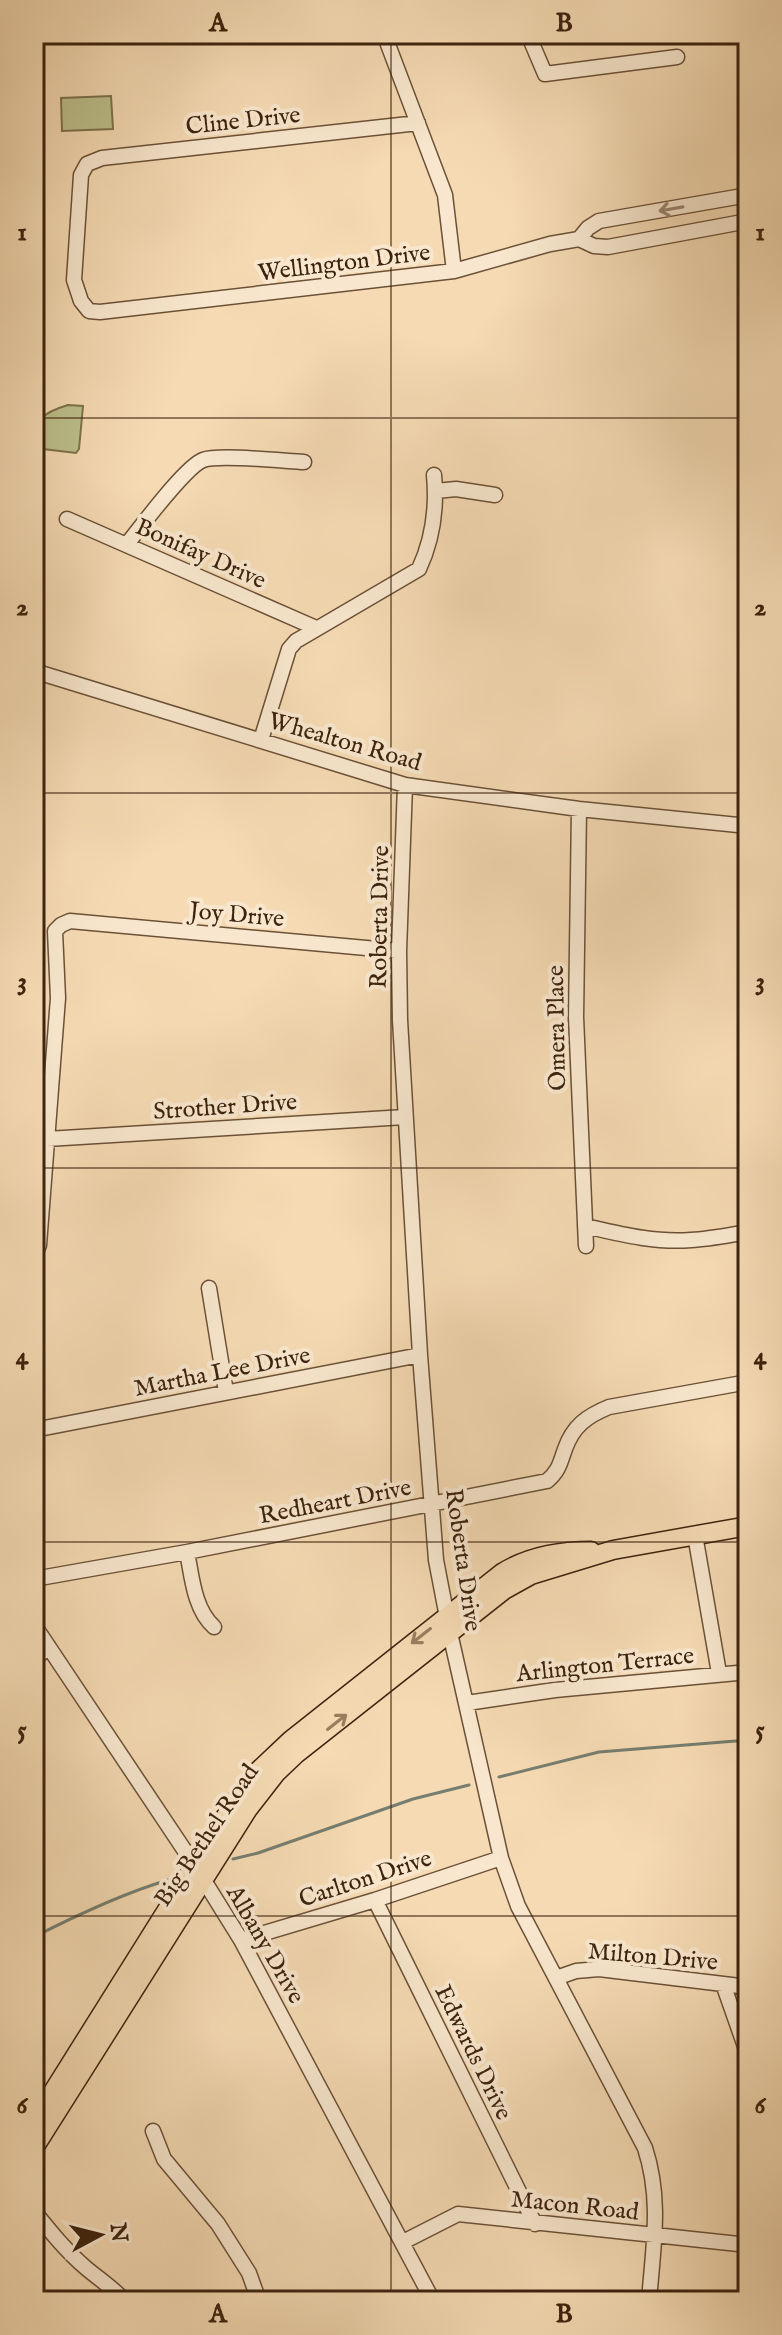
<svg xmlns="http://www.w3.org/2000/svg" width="782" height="2335" font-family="'IM FELL English',serif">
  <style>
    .grass { fill: #bcc08c; stroke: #7c724d; stroke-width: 2 }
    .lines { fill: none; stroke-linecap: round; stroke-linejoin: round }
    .stream { stroke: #767e6f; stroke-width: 3 }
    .minor-casing { stroke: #6b5137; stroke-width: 17 }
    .major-casing { stroke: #3d230e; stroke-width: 21 }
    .minor { stroke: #f8e7ce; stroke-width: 14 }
    .major { stroke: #f5dab3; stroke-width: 18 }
    .oneway { stroke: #9a856e }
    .oneway2 { stroke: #997e60 }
    .grid { fill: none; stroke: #3d230e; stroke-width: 2; stroke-opacity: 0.55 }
    .labels { text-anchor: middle; stroke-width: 8; stroke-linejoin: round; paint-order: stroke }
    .street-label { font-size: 24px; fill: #3d230e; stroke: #f8e7ce }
    .neatline { fill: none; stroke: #3d230e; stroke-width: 3 }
    .grid-label { font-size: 26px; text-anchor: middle; font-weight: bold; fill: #3d230e }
  </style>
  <rect width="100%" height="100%" fill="#f5dab3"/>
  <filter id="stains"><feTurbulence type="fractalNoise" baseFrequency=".0025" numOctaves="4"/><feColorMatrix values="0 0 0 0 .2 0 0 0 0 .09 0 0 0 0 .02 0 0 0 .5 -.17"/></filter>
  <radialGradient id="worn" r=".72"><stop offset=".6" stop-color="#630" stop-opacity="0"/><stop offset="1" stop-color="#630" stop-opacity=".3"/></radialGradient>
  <path class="grass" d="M111,96L113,129L62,131L61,98Z
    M68,405L83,406L79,449L76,453L35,448C35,419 41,413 68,405Z"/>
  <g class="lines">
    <path class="stream" d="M499,1777L599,1752L748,1740
      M233,1859L258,1853L413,1799L469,1785
      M34,1937C77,1915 121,1894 168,1880"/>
    <defs>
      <path id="minor" d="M384,34L445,195L454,271
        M528,34L545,74L677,57
        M418,123L102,158L87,164L81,175L74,280L81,301L89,311L100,312L454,271L550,244L579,239L594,246L608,247L748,221
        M579,239L588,228L599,221L748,195
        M436,491L456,489L495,495
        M67,519L316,628
        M127,544C141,527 185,467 203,460C218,454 284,461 304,462
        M34,671L405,785L579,809L748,826
        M261,740L289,649L296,641L419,569C433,539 437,507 434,475
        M405,785L399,951L400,1020L420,1355L436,1560L450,1633L501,1858L518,1906L645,2148C662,2200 653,2247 649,2301
        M579,809L576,1017L586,1246
        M47,1139L405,1117
        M585,1226C620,1234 655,1243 691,1240C710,1239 729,1235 748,1232
        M34,1257L39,1245L58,998L55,931L61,925L70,921L399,951
        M209,1288L226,1392
        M34,1430L420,1355
        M695,1535L719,1673
        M187,1552C192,1577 194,1609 214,1627
        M34,1579L187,1552L547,1481C559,1471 560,1463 565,1449C573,1426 587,1416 609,1407L748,1382
        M34,1625L195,1866L241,1940L433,2301
        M34,1659L49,1647
        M467,1703L555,1690L748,1672
        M375,1900L535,2224
        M241,1940L375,1900L501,1858
        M556,1978L576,1971L599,1969L748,1987
        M723,1984L748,2055
        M153,2131L164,2159L218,2224L249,2273L259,2301
        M34,2211C50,2231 66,2251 86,2268C99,2279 113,2288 125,2301
        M403,2242L458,2214L748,2245"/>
      <path id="major" d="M34,2122L236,1800L256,1773L291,1740L502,1573C529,1556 559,1551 591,1551
        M34,2148L248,1809L276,1773L296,1754L504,1590L531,1575L613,1550L748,1526"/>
    </defs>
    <use href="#minor" class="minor-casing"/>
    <use href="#major" class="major-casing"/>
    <use href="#minor" class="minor"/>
    <use href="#major" class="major"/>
  </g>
  <defs><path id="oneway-shaft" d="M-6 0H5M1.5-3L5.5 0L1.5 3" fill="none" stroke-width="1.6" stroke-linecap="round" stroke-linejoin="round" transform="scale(2)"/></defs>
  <use class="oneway" href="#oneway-shaft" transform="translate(671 209) rotate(170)"/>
  <g class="oneway2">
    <use href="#oneway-shaft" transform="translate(421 1636) rotate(142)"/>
    <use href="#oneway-shaft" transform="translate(337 1722) rotate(-38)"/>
  </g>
  <path class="grid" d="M391,34V2301M34,418H748M34,793H748M34,1168H748M34,1542H748M34,1916H748"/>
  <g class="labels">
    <g class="street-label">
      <text transform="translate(243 120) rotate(-6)" y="8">Cline Drive</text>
      <text transform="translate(344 262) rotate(-7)" y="8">Wellington Drive</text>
      <text transform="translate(201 553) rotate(24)" y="8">Bonifay Drive</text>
      <text transform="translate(345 741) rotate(16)" y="8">Whealton Road</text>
      <text transform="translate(237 914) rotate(5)" y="8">Joy Drive</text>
      <text transform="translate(379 917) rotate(-89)" y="8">Roberta Drive</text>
      <text transform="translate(556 1028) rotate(-91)" y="8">Omera Place</text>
      <text transform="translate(225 1106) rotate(-4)" y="8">Strother Drive</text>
      <text transform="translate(222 1371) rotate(-11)" y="8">Martha Lee Drive</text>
      <text transform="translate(335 1501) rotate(-11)" y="8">Redheart Drive</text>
      <text transform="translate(464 1560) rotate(82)" y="8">Roberta Drive</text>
      <text transform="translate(605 1664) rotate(-6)" y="8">Arlington Terrace</text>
      <text transform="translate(206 1835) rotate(-56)" y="8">Big Bethel Road</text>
      <text transform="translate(365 1878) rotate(-18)" y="8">Carlton Drive</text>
      <text transform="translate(266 1944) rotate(60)" y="8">Albany Drive</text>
      <text transform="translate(653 1956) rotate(5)" y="8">Milton Drive</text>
      <text transform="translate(474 2052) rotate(64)" y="8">Edwards Drive</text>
      <text transform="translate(575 2205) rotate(6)" y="8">Macon Road</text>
    </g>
  </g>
  <rect width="782" height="2335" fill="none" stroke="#f5dab3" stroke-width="88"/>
  <g transform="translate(100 2235) rotate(83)" stroke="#f8e7ce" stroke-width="6" paint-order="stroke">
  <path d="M0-6L14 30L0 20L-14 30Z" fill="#3d230e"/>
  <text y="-12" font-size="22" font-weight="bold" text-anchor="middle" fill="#3d230e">N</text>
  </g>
  <rect x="44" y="44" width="694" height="2247" class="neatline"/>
  <g class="grid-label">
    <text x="218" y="31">A</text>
    <text x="564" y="31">B</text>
    <text x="22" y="240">1</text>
    <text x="760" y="240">1</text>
    <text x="22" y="615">2</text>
    <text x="760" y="615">2</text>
    <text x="22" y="989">3</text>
    <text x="760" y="989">3</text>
    <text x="22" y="1364">4</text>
    <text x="760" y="1364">4</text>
    <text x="22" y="1738">5</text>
    <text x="760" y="1738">5</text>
    <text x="22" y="2113">6</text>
    <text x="760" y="2113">6</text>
    <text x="218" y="2322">A</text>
    <text x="564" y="2322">B</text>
  </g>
  <rect width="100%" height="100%" filter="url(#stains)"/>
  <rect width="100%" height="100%" fill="url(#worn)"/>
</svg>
